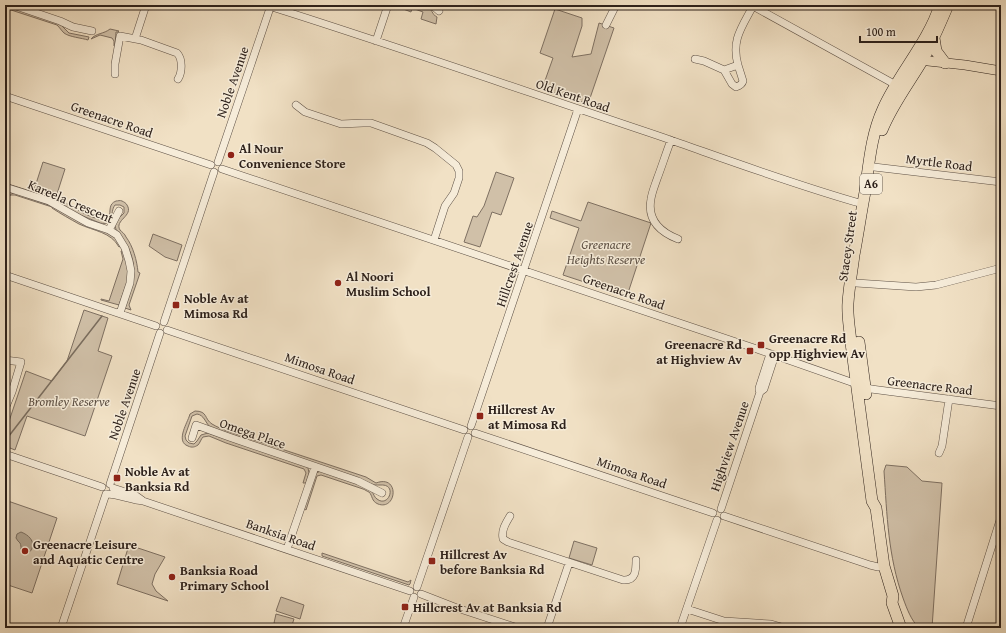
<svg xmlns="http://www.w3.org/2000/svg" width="1006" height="633" font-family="'Gentium Book Plus',serif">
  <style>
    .green { fill: #d0c0a8; stroke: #7e7062 }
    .water { fill: #aea08b; stroke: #7a6d5e }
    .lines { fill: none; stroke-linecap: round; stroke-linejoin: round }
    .stream { stroke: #7a6d5e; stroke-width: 1.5 }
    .minor-casing { stroke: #5e5146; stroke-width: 8 }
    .major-casing { stroke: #2d211b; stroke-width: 10 }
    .highway-casing { stroke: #2d211b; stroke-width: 12 }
    .minor { stroke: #f6ecd9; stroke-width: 7 }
    .major { stroke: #f1e1c5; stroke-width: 9 }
    .highway { stroke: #f1e1c5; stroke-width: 11 }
    .poi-dot { fill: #8f2418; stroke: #f6ecd9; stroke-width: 1.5 }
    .labels { text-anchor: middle; stroke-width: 3; stroke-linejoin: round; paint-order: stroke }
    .shield { fill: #f6ecd9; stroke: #695e54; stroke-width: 1 }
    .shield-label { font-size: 12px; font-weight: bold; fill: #2d211b }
    .street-label { font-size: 13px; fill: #2d211b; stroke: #f6ecd9 }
    .poi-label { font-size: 13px; font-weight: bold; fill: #2d211b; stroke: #f6ecd9; text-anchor: start }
    .park-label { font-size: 13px; font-style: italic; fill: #5e5145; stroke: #f6ecd9 }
  </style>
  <rect width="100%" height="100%" fill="#f1e1c5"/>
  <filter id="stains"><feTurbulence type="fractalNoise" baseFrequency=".005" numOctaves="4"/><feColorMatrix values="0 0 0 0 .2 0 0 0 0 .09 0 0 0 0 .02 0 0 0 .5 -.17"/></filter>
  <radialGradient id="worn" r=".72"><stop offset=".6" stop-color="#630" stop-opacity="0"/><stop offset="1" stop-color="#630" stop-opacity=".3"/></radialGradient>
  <path class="green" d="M5,5L59,23L69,33L89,37L88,40C82,38 69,37 64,33C61,30 60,28 57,25L5,8Z
    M393,5C400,5 420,3 426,6C432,8 432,15 437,17L436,24L421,19L423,12L412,8L411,12Z
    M555,9L582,18V26L572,57L591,54L599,23L614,28L588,104L542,89L553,58L540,53Z
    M110,29L119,31L118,32H116L115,46H114V41L112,38L100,35L91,39C96,33 104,34 110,29Z
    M43,162L65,169L56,197C70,205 89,219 105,220L109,217C111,211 108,204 116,201C118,201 120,200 122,201C124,202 126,203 127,205C134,216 114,220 120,230C122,232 125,234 126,237C133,246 137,261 138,272L140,273L129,305L131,310L125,308C132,285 139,270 128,247C124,240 117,235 115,226L119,218L124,213V207L120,205H115C109,213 116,226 100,223L5,184V183L55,199V197L34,190Z
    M496,172L514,178L501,215L492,212L480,247L464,242L473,216L477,217L484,206Z
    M14,193L52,206L107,232L116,238L121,246L119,247C111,232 94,231 79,224C70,219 61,214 52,208V207L15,195H11L5,198V196Z
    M588,202L651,223L627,296L563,275L579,228L550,218L552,211L581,221Z
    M153,234L182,245L177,261L165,257L149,246Z
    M121,251H123L128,268V280L119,305L101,300V299L109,301L123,259Z
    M84,310L108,318L98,351L112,356L85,436L27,416L15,450L5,446V433L26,371L52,381L67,361Z
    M195,411C208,411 204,419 212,424C217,427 222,429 227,431L366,477L376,483C400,474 397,511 378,504C371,501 373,496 369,492C368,492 364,489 363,489L321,475L317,476L306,510L303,508L316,473L321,471C334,476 363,483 372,492C374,494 374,497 377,499C388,508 397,486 383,485C383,485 377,485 377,485C373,486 357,477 352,476C304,460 257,443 210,427C205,422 204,415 197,414L192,416L185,436L186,440L189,443L194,444L197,441L201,435L208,433L305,466L308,468L309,473L306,483H303L306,473L304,469L226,443L209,436L203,437C201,439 200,443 198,445C195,447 192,448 188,446C176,442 186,425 189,417L190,414Z
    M886,465L907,467L922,481L942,483L932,628H919C911,620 907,609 903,598C888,556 887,515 884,471Z
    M5,500L57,518L32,593L5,584Z
    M574,541L597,548L592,565L569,558Z
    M129,545L165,557L155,574L152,584L156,591L168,601L117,584Z
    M322,553L408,582L411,580L410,584L409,585L322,556Z
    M281,597L304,605L300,619L276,611Z
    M276,614L294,619L291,628L274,623Z"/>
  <path class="water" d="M21,532C44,541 27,562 21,549C21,547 21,545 20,543L18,541L16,538L17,534Z"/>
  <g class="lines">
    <path class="stream" d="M5,441L102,316"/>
    <defs>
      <path id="minor" d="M13,5L60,21L73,27L92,31
        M432,5L439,11
        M751,5L896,85
        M275,8C405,49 533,94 662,137C728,160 795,185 863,204
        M606,25L616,5
        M135,39L146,5
        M376,41L388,5
        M695,59L704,61L724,70L738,65C731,40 742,27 753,6
        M724,70L732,84L736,87C739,86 742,85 743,81L738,65
        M115,74V64L120,36L141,40L177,53C183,59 182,73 178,79
        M5,96L211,165
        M296,105L305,112L341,124L363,123H371L427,143L435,148L456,165L459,171V178L454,193L445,206L434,240
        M671,140C666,153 662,166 657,179C655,185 652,192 651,199C647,220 660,232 678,239
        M218,162L269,11
        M874,167L1001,182
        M222,169L751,347L871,389L1001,406
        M5,187L49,201L79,218L88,223L109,230L117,235L125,248L129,261L131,271L130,283L120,313
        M109,230L119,211
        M5,275L156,326
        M856,283L916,287L936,285L1001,268
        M164,322L214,172
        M167,330L464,430
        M5,360L21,362L12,392L5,409
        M760,392L759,390V388L770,354
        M471,426L578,109
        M475,433L713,513
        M192,438L196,425L229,437L358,481L382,493
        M939,453L942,446L949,399
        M5,454L102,487
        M110,484L160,333
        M113,488L135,495L142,500
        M106,494C118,494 131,500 143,501L410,591
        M721,509L760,392L764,389L775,355
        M510,516C506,523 501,530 503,539L508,542L623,580C636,581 636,570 636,560
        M724,516L870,565L878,567L884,566
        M287,549L315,467
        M417,587L468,437
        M421,594L457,608L518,628
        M687,609L724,621L771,624L785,628
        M61,628L106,494
        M403,628L414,597
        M547,628L569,563
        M680,628L717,520
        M966,628L1001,517"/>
      <path id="major" d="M917,58L928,61L965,65L1001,71"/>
      <path id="highway" d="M934,38L936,51L945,63
        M882,130C892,105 909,83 922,61C932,43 940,24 948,5
        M859,342L866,394
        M901,628L892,603L893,596L884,566L876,508L872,501L851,343C850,330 847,316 848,303C849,287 852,271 854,255C858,234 861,213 865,192C869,164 871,135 883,109C899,73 928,43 940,5"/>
    </defs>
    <use href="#minor" class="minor-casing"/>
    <use href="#major" class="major-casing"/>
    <use href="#highway" class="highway-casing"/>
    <use href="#minor" class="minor"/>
    <use href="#major" class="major"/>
    <use href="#highway" class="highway"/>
  </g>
  <g class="poi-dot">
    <circle cx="231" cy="155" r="4"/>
    <circle cx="338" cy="283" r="4"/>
    <rect x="172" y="301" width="8" height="8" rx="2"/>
    <rect x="757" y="341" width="8" height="8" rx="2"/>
    <rect x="746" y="347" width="8" height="8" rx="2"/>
    <rect x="476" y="412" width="8" height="8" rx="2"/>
    <rect x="113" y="474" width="8" height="8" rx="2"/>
    <circle cx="25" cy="551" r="4"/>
    <rect x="428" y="557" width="8" height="8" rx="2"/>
    <circle cx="172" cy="577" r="4"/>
    <rect x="401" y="603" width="8" height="8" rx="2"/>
  </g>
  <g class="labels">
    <rect class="shield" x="860" y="174" width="22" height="20" rx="3"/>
    <g class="shield-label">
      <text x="871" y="188">A6</text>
    </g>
    <g class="street-label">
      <text transform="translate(232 82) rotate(-71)" y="5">Noble Avenue</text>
      <text transform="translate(573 95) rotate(19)" y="5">Old Kent Road</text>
      <text transform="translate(112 119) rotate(19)" y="5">Greenacre Road</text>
      <text transform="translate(939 162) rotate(7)" y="5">Myrtle Road</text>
      <text transform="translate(71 201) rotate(23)" y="5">Kareela Crescent</text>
      <text transform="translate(847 246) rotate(-82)" y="5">Stacey Street</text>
      <text transform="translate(514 264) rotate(-71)" y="5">Hillcrest Avenue</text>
      <text transform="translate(624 291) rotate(19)" y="5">Greenacre Road</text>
      <text transform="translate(320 368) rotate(19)" y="5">Mimosa Road</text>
      <text transform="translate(930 385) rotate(7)" y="5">Greenacre Road</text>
      <text transform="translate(124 404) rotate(-71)" y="5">Noble Avenue</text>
      <text transform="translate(253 433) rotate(19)" y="5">Omega Place</text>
      <text transform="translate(729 446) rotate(-71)" y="5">Highview Avenue</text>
      <text transform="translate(632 472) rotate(19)" y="5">Mimosa Road</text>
      <text transform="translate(281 534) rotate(19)" y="5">Banksia Road</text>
    </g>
    <g class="poi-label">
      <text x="239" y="153">Al Nour<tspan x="239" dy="15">Convenience Store</tspan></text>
      <text x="346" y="281">Al Noori<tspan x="346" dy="15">Muslim School</tspan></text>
      <text x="184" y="303">Noble Av at<tspan x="184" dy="15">Mimosa Rd</tspan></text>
      <text x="769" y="343">Greenacre Rd<tspan x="769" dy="15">opp Highview Av</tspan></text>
      <text x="742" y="349" text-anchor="end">Greenacre Rd<tspan x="742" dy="15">at Highview Av</tspan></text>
      <text x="488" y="414">Hillcrest Av<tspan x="488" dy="15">at Mimosa Rd</tspan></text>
      <text x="125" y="476">Noble Av at<tspan x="125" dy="15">Banksia Rd</tspan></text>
      <text x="33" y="549">Greenacre Leisure<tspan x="33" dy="15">and Aquatic Centre</tspan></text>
      <text x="440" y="559">Hillcrest Av<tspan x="440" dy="15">before Banksia Rd</tspan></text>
      <text x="180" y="575">Banksia Road<tspan x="180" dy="15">Primary School</tspan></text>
      <text x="413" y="612">Hillcrest Av at Banksia Rd</text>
    </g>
    <g class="park-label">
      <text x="606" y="249">Greenacre<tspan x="606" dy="15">Heights Reserve</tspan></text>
      <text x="69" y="406">Bromley Reserve</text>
    </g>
  </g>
  <rect width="1006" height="633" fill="none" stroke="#f1e1c5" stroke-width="20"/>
  <rect x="6" y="6" width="994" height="621" fill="none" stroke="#2d211b" stroke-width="2"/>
  <rect x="10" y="10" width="986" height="613" fill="none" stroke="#2d211b"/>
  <path d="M860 36v6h77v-6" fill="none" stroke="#2d211b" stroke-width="2"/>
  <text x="866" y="36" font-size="12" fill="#2d211b" stroke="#f6ecd9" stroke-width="3" paint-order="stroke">100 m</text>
  <rect width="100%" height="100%" filter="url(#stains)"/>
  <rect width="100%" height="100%" fill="url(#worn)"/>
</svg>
